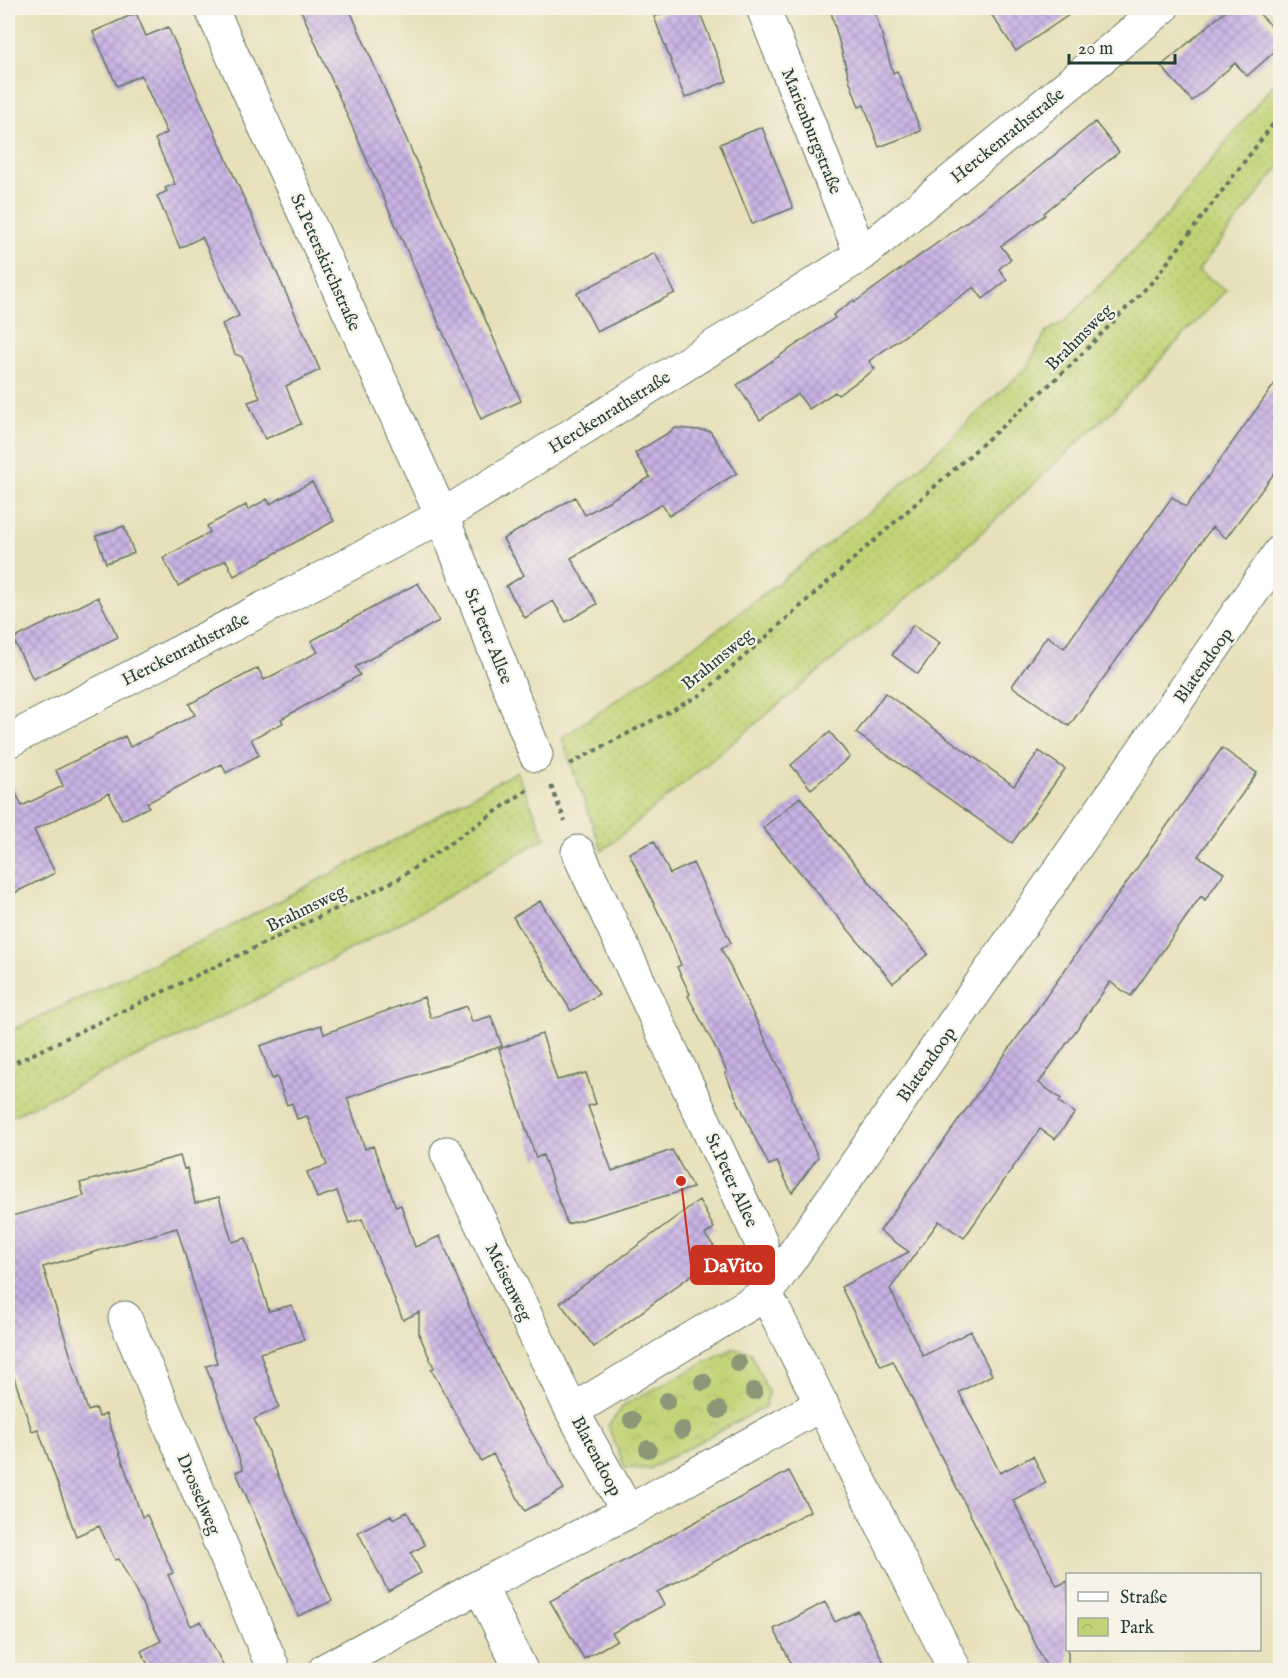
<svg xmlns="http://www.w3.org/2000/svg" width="1288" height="1678" font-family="'IM FELL English',serif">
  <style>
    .grass { fill: url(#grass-dots); stroke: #708855; stroke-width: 1.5 }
    .park { fill: url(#park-crowns); stroke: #708855; stroke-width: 1.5 }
    .building { fill: url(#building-cross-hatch) }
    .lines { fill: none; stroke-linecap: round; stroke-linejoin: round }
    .minor-casing { stroke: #657663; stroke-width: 35 }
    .path { stroke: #657663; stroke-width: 4; stroke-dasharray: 4.5 4.5; stroke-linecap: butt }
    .minor { stroke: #fff; stroke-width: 33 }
    .tree { fill: #8b9777 }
    .labels { text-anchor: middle; stroke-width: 4.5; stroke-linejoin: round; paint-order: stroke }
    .street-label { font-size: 18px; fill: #1f3d34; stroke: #f7f3e8 }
    .leader { fill: none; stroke: #c8321e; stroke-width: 2 }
    .callout-dot { fill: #c8321e; stroke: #f7f3e8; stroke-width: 2 }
    .callout { fill: #c8321e; stroke: #c8321e; stroke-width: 2 }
    .callout-label { font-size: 20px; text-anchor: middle; font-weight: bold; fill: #fff }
  </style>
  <defs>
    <pattern id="grass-dots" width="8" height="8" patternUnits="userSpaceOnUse" patternTransform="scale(1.5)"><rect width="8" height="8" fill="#c2d376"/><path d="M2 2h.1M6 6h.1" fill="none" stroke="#a6b667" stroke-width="1.8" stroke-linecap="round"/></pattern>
    <pattern id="park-crowns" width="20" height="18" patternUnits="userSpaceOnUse" patternTransform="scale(1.5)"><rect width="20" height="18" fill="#c2d376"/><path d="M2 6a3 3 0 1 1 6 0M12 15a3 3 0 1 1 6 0" fill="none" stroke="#a6b667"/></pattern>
    <pattern id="building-cross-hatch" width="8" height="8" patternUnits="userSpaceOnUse" patternTransform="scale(1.5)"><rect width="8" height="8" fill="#c9b2e5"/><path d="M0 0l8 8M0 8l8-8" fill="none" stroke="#a392ba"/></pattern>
  </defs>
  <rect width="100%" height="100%" fill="#f7f3e8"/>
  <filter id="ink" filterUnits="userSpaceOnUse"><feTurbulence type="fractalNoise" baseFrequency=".0167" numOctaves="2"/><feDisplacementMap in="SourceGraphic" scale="12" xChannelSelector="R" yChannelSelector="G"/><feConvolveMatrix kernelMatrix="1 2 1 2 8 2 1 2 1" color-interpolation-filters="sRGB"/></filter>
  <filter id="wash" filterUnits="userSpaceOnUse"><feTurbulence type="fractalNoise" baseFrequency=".008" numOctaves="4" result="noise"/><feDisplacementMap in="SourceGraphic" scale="24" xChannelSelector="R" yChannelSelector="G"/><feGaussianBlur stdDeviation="1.35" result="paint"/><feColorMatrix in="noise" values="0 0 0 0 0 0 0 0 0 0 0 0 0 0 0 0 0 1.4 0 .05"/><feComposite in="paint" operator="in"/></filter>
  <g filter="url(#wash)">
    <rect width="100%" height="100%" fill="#e7e0ba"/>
    <path class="grass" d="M1280,76V166L1198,270L1226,290L1115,408L942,569L602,851L562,738L724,625L882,502L1027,367L1046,332L1065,321L1163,220Z
      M517,771L545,838L431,906L252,1002L8,1118V1032L216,934L393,841Z"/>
    <path class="park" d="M732,1349L750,1351L768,1392L766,1406L649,1469L625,1468L608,1426L625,1404Z"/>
    <g id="blocks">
      <path class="building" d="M300,8H349L521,401L481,419Z
        M676,8H698L727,81L685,98L654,17Z
        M830,8H874L893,73L897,71L921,131L879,147L864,105L859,107L850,82Z
        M987,8H1079L1016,51Z
        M1229,8H1254L1281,37V46L1247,76L1235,63L1192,101L1161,66Z
        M136,13L146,36L168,27L320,370L286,386L301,424L265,439L248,402L260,398L242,357L235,354L222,324L239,316L202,237L180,248L157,196L167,191L165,188L175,184L155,139L167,133L141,75L117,86L93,32Z
        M1095,122L1119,152L1044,213L1045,215L1001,246L1011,259L999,269L1007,280L983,299L974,287L869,361L875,369L838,395L835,392L809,409L798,394L760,420L737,385L835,318L833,315L854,300L855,302L965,223L1031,174Z
        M762,127L793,208L752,224L720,144Z
        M655,253L675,293L597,332L577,293Z
        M1281,375V464L1226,538L1212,527L1069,726L1012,686L1047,636L1064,648L1172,497L1186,507Z
        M676,428L710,431L737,473L669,516L662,504L571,558L597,604L566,622L553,601L525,618L506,586L524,575L503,539L575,497L585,515L650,477L635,453Z
        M312,482L334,521L234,576L226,560L178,586L163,558L210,532L207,526L246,505L248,510L267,499L270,504Z
        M124,526L134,553L106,563L96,536Z
        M418,583L439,621L355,667L360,675L281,719L283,723L251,739L259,755L226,773L222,764L147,803L149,807L122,820L109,793L34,830L55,873L8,896V777L22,806L63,786L56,770L125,736L130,747L195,715L189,704L258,668L264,680L318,652L311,641Z
        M98,597L118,637L33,679L13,639Z
        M913,625L940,643L918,674L892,655Z
        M885,693L1014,786L1039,751L1065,769L1012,843L856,733Z
        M830,732L850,757L811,789L791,765Z
        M1222,748L1257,773L1198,856L1224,873L1205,900L1201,896L1131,996L1110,982L1039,1083L1061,1099L1059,1102L1075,1113L1055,1139L1040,1129L964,1238L939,1221L890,1289L923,1356L971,1331L992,1375L959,1392L1000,1473L1033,1456L1046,1483L1013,1500L1057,1586L1068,1581V1671H1049L893,1361L881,1366L841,1287L909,1252L880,1231Z
        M800,797L928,954L893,983L763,828Z
        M654,841L670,874L693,863L731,943L721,948L792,1094V1099L818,1157L792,1193L777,1162L769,1165L753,1134L725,1073L727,1072L714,1045L688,996L690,994L677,967L681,965L665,926L629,853Z
        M540,901L599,994L571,1011L513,917Z
        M424,997L431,1018L467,1006L472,1022L491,1016L502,1046L347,1098L365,1149L373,1146L396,1207L401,1205L415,1247L440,1236L471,1311L497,1365L524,1419L564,1489L525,1511L493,1454L481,1461L471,1442L431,1369L434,1368L419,1334V1312L403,1320L362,1219L349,1223L337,1191L317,1198L307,1172L327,1165L307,1116L297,1119L292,1103L287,1105L277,1077L272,1079L260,1046L321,1025L324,1034Z
        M542,1034L557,1080L586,1073L596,1104L588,1106L612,1171L672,1150L693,1188L567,1224L543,1155L536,1158L499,1049Z
        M180,1156L184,1169L187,1168L195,1203L219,1197L232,1242L246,1238L269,1311L292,1305L298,1323L304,1340L260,1353L279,1407L254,1419L332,1601L298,1616L236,1472L243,1469L206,1366L217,1363L177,1228L43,1267L88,1411L96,1408L99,1417L106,1414L142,1517L147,1515L173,1573L168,1575L191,1626L201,1621L226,1671H151L141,1651L161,1641L119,1559L115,1560L99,1526L76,1536L38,1429L32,1431L8,1360V1217L84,1196L80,1183Z
        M699,1200L714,1228L705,1235L720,1254L594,1347L560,1303Z
        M789,1471L810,1511L657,1592L664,1605L612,1633L617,1640L584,1659L550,1601Z
        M407,1512L425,1545L411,1553L421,1573L388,1591L358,1532L391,1515L393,1519Z
        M825,1602L835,1622L858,1611L888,1671H813L810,1665L795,1671L774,1629Z"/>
    </g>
  </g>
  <g filter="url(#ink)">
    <use href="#blocks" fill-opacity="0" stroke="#657663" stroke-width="1.5"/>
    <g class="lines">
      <defs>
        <path id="minor" d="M211,8L442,516L536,755
          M763,8L861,255
          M8,741L442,516L861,255L1162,8
          M578,852L761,1242L766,1294L955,1670
          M447,1153L572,1411L628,1512
          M125,1318L274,1670
          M572,1411L766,1294L1280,552
          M480,1586L521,1670
          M325,1670L480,1586L628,1512L822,1404"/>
      </defs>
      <use href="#minor" class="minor-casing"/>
      <path class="path" d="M570,764L702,694L1070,366L1154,280L1280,115
        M551,786L565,821
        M8,1066L398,879L530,788"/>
      <use href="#minor" class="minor"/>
    </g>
    <g class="tree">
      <circle cx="738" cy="1363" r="9"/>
      <circle cx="703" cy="1382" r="9"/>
      <circle cx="754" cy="1391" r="9"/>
      <circle cx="667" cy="1401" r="9"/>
      <circle cx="719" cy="1410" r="9"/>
      <circle cx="632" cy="1420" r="9"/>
      <circle cx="682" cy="1430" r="9"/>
      <circle cx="648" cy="1449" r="9"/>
    </g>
  </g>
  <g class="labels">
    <g class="street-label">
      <text transform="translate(812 131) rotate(68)" y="6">Marienburgstraße</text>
      <text transform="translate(1007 135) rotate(-39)" y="6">Herckenrathstraße</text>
      <text transform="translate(326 262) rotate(66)" y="6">St.Peterskirchstraße</text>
      <text transform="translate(1079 337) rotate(-45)" y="6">Brahmsweg</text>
      <text transform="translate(609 412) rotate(-32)" y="6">Herckenrathstraße</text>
      <text transform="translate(489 636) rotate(68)" y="6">St.Peter Allee</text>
      <text transform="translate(185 649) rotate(-27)" y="6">Herckenrathstraße</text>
      <text transform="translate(717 659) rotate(-39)" y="6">Brahmsweg</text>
      <text transform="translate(1203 665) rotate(-55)" y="6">Blatendoop</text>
      <text transform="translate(306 908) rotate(-26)" y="6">Brahmsweg</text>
      <text transform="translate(926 1064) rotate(-55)" y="6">Blatendoop</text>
      <text transform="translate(732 1180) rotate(65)" y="6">St.Peter Allee</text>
      <text transform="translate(509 1282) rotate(64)" y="6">Meisenweg</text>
      <text transform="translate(597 1456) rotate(62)" y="6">Blatendoop</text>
      <text transform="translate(199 1494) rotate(67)" y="6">Drosselweg</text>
    </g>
  </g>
  <path class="leader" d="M681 1181L691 1265"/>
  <circle class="callout-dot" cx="681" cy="1181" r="6"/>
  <rect class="callout" x="691" y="1246" width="83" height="38" rx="6"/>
  <g class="callout-label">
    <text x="733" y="1272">DaVito</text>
  </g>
  <rect width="1288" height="1678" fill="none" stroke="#f7f3e8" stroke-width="30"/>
  <rect x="1066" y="1573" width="195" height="78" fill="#f7f3e8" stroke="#a1aaa0" stroke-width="1.5"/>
  <rect x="1078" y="1592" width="30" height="9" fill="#ffffff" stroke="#a1aaa0" stroke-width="1.5"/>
  <text x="1120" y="1603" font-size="18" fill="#1f3d34">Straße</text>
  <rect x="1078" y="1618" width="30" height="18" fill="url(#park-crowns)" stroke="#a1aaa0" stroke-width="1.5"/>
  <text x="1120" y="1633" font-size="18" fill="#1f3d34">Park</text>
  <path d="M1069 54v9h106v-9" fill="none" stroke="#1f3d34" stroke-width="3"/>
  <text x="1078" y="54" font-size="18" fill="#1f3d34" stroke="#f7f3e8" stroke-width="4.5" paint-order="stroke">20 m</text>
</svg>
